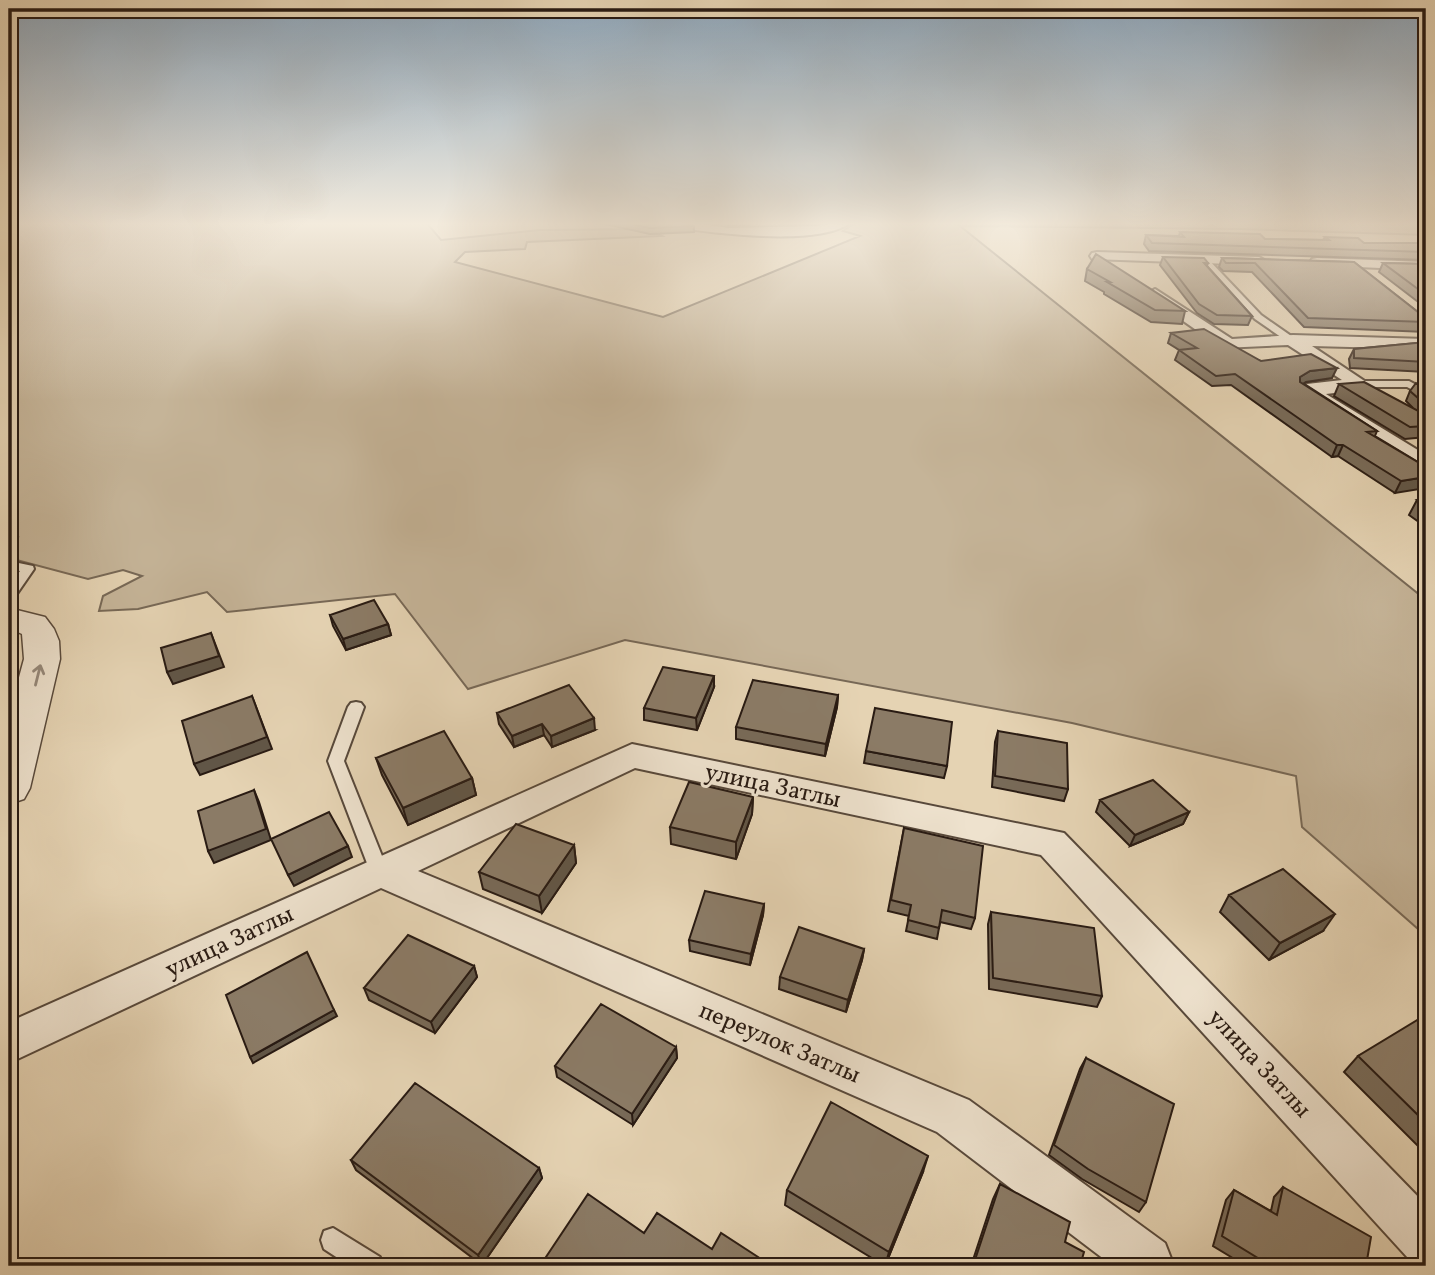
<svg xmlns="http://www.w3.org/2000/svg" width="1435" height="1275" font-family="Vollkorn,serif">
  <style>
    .green { fill: #c5b498; stroke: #776856; stroke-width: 2 }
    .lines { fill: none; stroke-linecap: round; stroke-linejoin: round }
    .service-casing { stroke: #58493b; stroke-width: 4 }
    .minor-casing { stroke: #58493b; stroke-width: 4 }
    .tertiary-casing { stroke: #58493b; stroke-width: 3 }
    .service { fill: #eee2ce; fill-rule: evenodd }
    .minor { fill: #eee2ce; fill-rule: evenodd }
    .tertiary { fill: #eee2ce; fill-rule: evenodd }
    .wall { fill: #786a58; stroke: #291b13; stroke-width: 2 }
    .shaded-wall { fill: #615647; stroke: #291b13; stroke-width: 2 }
    .building { fill: #8b7b66; stroke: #291b13; stroke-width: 2 }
    .oneway { stroke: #95887a }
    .labels { text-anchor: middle; stroke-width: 6; stroke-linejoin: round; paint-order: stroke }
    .near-street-label { font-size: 24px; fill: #291b13; stroke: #eee2ce }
  </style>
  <rect width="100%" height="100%" fill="#e5d3b3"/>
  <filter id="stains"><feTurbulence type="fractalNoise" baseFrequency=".00286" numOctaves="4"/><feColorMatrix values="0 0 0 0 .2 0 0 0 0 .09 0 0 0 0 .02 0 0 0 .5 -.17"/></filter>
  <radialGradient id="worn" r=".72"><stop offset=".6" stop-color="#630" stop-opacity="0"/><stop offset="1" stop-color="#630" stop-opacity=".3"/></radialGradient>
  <path class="green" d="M9,222H426L441,240L540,230L648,229L662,236L527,242L525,249L465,252L455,262L663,317L860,236L843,231L857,222H1426V235L1240,229L960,226L1426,600V936L1302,827L1296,776L1072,723L625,640L468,689L395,594L227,612L207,592L138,609L99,611L103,596L142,576L123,570L88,579L9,558V547L18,537L9,533Z"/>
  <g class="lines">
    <defs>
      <path id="service" d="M1200,257H1206L1261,315L1294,338V342H1288L1255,319L1200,261Z
        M1409,381L1426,390V397L1407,387H1360L1355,384L1360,381Z
        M9,561L33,566L34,569L14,598L9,599V586L20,571L9,569Z
        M356,702L361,703L364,707L344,761L388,871L385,876L379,878L373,876L370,871L328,761L348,707L351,703Z
        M333,1228L380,1257L384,1266H350L324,1249L321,1240L324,1231Z"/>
      <path id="minor" d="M660,222H690L728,228L817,226L831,222H851C820,248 706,232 667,226Z
        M1097,252L1259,257L1266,261L1259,265L1092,259L1090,256L1092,253Z
        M1317,258L1426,262V270L1312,265L1310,262L1312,259Z
        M1155,289L1232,339L1293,335L1426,339V349L1312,346L1369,384L1360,390L1326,394L1426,455V470L1418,469L1297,390L1307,384L1342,380L1288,345L1222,348L1149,297L1147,294Z
        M632,744L1064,833L1426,1205V1265L1408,1258L1041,855L635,768L418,871L969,1100L1165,1243L1172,1261L1171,1266H1113L937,1132L381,888L9,1063V1022Z"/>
      <path id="tertiary" d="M9,608L45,617L54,629L59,641L60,659L30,788L24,799L9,804V714L24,659L22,634L9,628Z"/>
    </defs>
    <use href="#service" class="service-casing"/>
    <use href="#minor" class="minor-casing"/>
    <use href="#tertiary" class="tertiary-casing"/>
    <use href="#service" class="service"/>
    <use href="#minor" class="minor"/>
    <use href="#tertiary" class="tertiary"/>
  </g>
  <path class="wall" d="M596,222H665L694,226V232L650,234Z
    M706,222H751L750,225H728Z
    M773,222H807L804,224H785Z
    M1180,232L1265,239L1323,240L1325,237L1364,243H1426V260L1149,251L1144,244L1146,235L1179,236Z
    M1163,257L1208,263L1207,266L1252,316L1248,325L1214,324L1197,313L1160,265Z
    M1222,258L1354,262L1423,316H1426V332L1304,327L1252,272L1223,271L1219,267Z
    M1383,263L1426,264V308L1379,272Z
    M1087,269L1185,311L1182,324L1151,322L1104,294V292L1085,281Z
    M1171,333L1261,361L1332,378L1306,382L1303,383L1377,431L1375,436L1426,467L1395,493L1338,456L1332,457L1231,385L1212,386L1175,360L1179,350L1168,343Z
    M1426,342V372L1350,368L1349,359L1354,349Z
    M1339,384L1413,408L1406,401L1410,391L1426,389V437L1405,439L1334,396Z
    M1426,498V527L1409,515L1417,500Z
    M330,615L388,624L391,635L346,650L333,626Z
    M714,687L697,730L644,720V708Z
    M838,695L837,707L825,756L736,739V727Z
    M497,713L595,730L552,747L544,735L514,747L499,724Z
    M998,731L1068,789L1064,801L992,787L995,742Z
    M866,751L947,766L944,778L864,763Z
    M376,758L472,778L476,795L408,825L382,775Z
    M753,797L752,814L736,859L671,844L670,827Z
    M1100,800L1189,812L1183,824L1130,846L1096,812Z
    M904,828L975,918L971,929L940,922L937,939L906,931L909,916L888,911Z
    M574,845L576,863L542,913L483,889L479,872Z
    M1229,895L1323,931L1269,960L1220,912Z
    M764,904L763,915L750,965L690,951L689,940Z
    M991,912L1102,996L1097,1007L989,989L988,924Z
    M864,949L862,960L846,1012L779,989L780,977Z
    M474,966L477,977L435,1033L369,1000L364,988Z
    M1426,1025V1141L1418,1146L1344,1072L1358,1056Z
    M676,1047L677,1058L633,1125L557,1077L555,1066Z
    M1086,1058L1146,1202L1139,1212L1082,1179L1049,1155L1080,1069Z
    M351,1160L539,1168L542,1178L482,1265L356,1170Z
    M923,1172L885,1266L785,1205L787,1190Z
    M1000,1184L1065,1242L1080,1266H971L993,1199Z
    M1283,1187L1366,1266H1246L1213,1246L1226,1200L1234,1190L1271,1211L1274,1197Z"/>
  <path class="shaded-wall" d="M1337,368L1332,378L1306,382L1296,388L1300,377L1310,371Z
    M1337,445H1343L1338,456L1332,457Z
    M1426,477V488L1395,493L1401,481Z
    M388,624L391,635L346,650L343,639Z
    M211,633L224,667L173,684L167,672Z
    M714,676V687L697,730L696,718Z
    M838,695L837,707L825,756L826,744Z
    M252,696L272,749L200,775L194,764Z
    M594,718L595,730L552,747L551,736Z
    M542,724L544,735L514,747L512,736Z
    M472,778L476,795L408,825L403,808Z
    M254,790L259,802L271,840L214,863L208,851Z
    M753,797L752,814L736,859V842Z
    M1189,812L1183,824L1130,846L1135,835Z
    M574,845L576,863L542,913L539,896Z
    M348,846L352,857L294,886L288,875Z
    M764,904L763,915L750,965L751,954Z
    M1335,914L1323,931L1269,960L1280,943Z
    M864,949L862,960L846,1012L848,1000Z
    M474,966L477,977L435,1033L431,1022Z
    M334,1010L337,1016L253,1063L250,1057Z
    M676,1047L677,1058L633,1125L632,1114Z
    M928,1156L923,1172L885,1266L889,1252Z
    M539,1168L542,1178L482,1265L478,1255Z"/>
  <path class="building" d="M623,222H665L694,226L650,228Z
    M1180,232L1260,234L1265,239L1329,240L1325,237L1358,238L1364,243H1426V252L1152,243L1146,235L1184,237Z
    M1096,254L1185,311L1155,310L1107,282H1110L1087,269Z
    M1163,257L1204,258L1208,263H1204L1252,316L1217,315L1199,304Z
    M1222,258L1354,262L1423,316H1426V322L1308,318L1255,263H1226Z
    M1383,263L1426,264V295Z
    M1204,329L1261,361L1311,354L1337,368L1310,371L1300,377V382L1377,431L1367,432L1426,467V477L1401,481L1343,445H1337L1235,374L1216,376L1179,350L1197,348L1171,333Z
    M1426,342V362L1354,358V349Z
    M1364,382L1426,415V426L1410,427L1339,384Z
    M1416,383L1426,389V405L1410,391Z
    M1426,498V506L1417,500Z
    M374,600L388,624L343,639L330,615Z
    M211,633L219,656L167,672L161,648Z
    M663,667L714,676L696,718L644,708Z
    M753,680L838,695L826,744L736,727Z
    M569,685L594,718L551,736L542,724L512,736L497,713Z
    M252,696L267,737L194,764L182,721Z
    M875,708L952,722L947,766L866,751Z
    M444,731L472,778L403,808L376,758Z
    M998,731L1067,743L1068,789L995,776Z
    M1153,780L1189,812L1135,835L1100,800Z
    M689,782L753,797L736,842L670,827Z
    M254,790L266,829L208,851L198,811Z
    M329,812L348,846L288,875L271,839Z
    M516,824L574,845L539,896L479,872Z
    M904,828L983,846L975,918L942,910L939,928L908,920L911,905L891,900Z
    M1283,869L1335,914L1280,943L1229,895Z
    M705,891L764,904L751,954L689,940Z
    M991,912L1094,928L1102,996L993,978Z
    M799,927L864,949L848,1000L780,977Z
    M408,935L474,966L431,1022L364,988Z
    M307,952L334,1010L250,1057L226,995Z
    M601,1004L676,1047L632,1114L555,1066Z
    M1419,1019L1426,1025V1123L1358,1056Z
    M1086,1058L1174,1104L1146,1202L1088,1169L1054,1145Z
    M415,1083L539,1168L478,1255L351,1160Z
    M831,1102L928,1156L889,1252L787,1190Z
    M1000,1184L1070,1222L1065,1242L1084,1252L1080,1266H973Z
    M1283,1187L1371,1237L1366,1266H1271L1222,1236L1234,1190L1277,1215Z
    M588,1194L644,1233L657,1213L712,1249L721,1233L772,1266H540Z"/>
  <defs><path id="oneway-shaft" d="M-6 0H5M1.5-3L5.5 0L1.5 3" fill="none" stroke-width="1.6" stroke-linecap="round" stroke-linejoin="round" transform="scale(1.75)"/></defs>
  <use class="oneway" href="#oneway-shaft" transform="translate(38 675) rotate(-76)"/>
  <linearGradient id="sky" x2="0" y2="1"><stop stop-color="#8da7bd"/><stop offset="0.56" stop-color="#f3ebdd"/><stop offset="1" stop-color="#f3ebdd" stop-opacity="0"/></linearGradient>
  <rect width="1435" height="400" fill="url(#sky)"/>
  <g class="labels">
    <g class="near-street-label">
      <text transform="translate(773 785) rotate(12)" y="8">улица Затлы</text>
      <text transform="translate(229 941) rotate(-25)" y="8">улица Затлы</text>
      <text transform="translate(780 1042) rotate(23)" y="8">переулок Затлы</text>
      <text transform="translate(1260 1063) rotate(47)" y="8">улица Затлы</text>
    </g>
  </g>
  <rect width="1435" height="1275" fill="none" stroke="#e5d3b3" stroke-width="35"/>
  <rect x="10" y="10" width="1414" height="1254" fill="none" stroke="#291b13" stroke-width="3.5"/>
  <rect x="18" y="18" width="1400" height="1240" fill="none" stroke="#291b13" stroke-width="2"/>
  <rect width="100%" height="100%" filter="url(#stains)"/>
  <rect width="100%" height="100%" fill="url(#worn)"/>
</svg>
